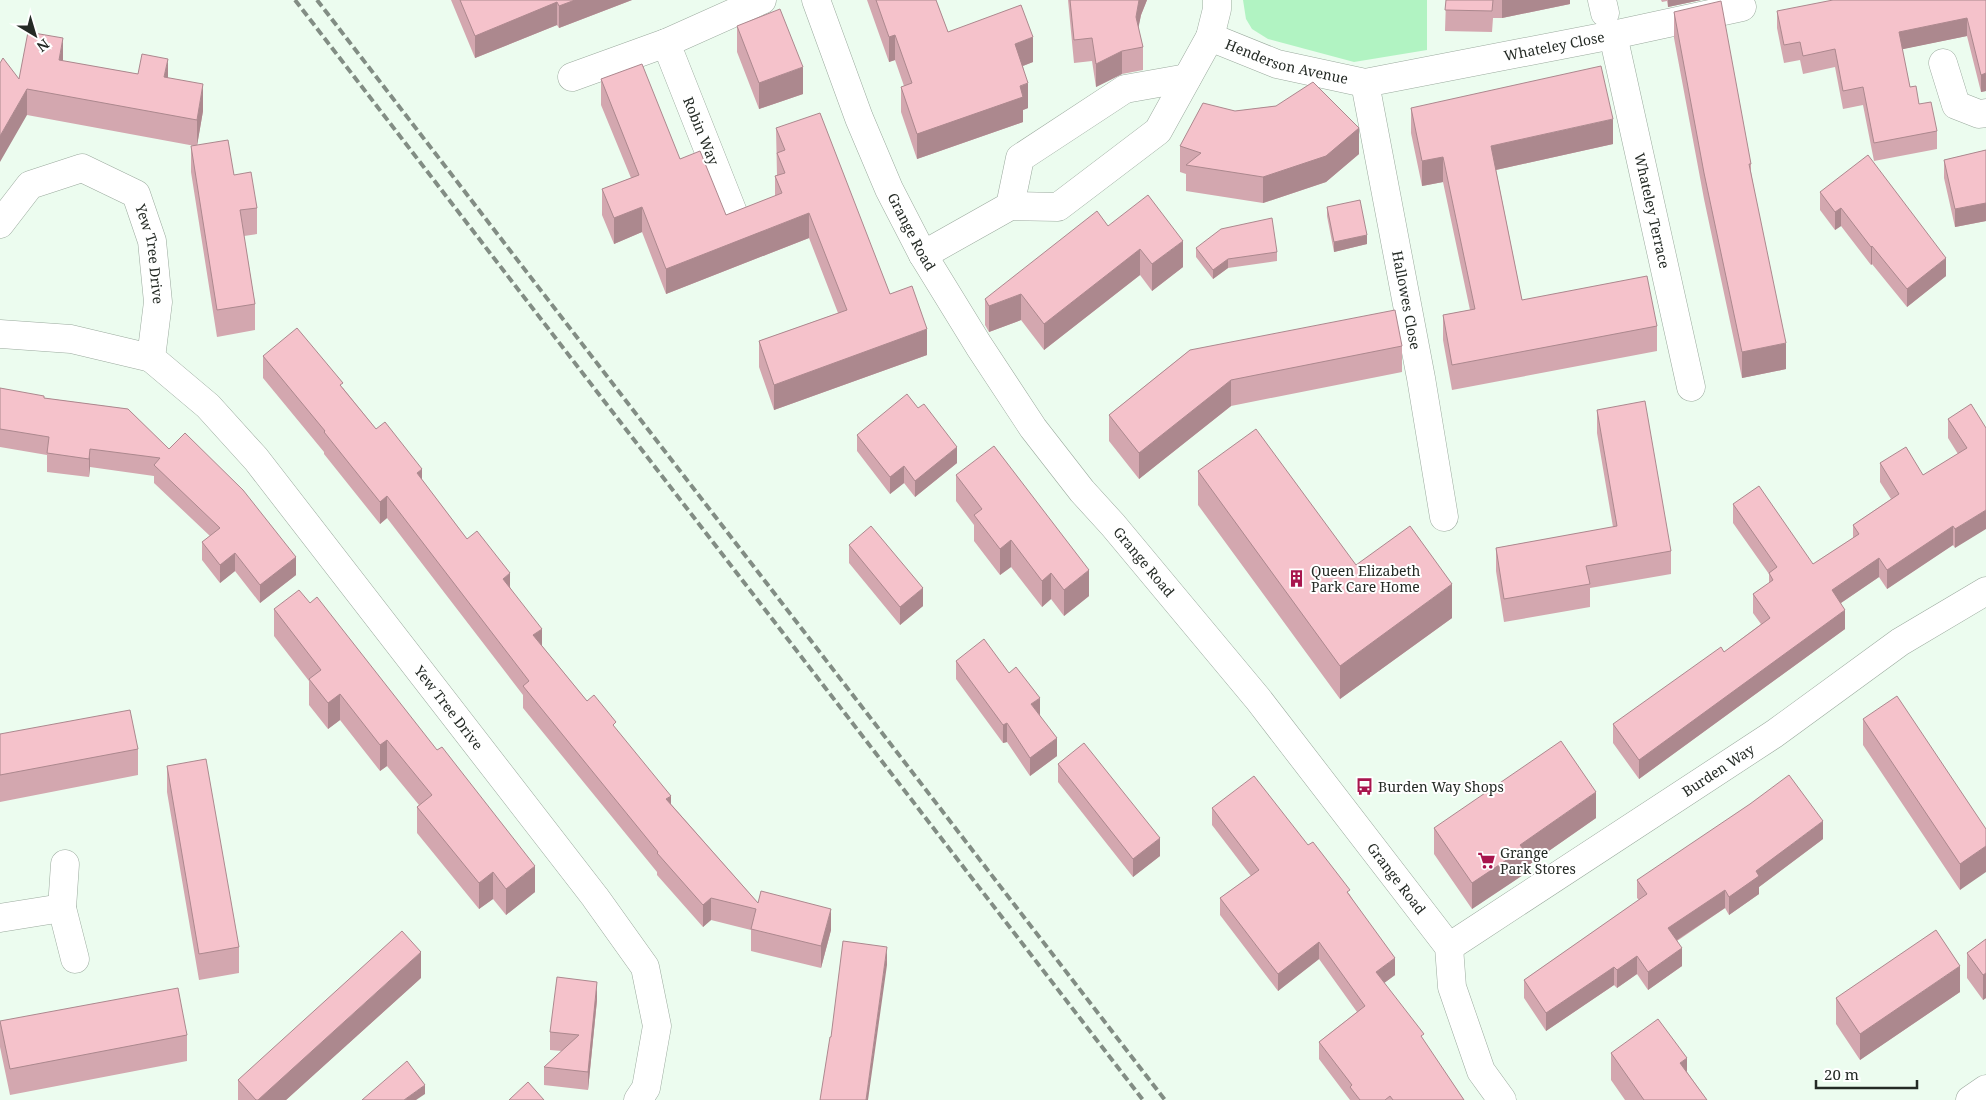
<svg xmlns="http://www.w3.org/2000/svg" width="1986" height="1100" font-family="'Noto Serif',serif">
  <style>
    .green { fill: #b1f3c2 }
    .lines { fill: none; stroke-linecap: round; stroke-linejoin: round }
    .minor-casing { stroke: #9baa9e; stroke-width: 29 }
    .tertiary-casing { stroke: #9baa9e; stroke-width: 29 }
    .minor { stroke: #fff; stroke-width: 28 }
    .tertiary { stroke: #fff; stroke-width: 28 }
    .rail { stroke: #828d84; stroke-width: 4; stroke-dasharray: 8 4; stroke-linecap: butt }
    .wall { fill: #d3a7af }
    .shaded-wall { fill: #ac888e }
    .building { fill: #f5c2cb; stroke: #ac888e }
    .labels { text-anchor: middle; stroke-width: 4; stroke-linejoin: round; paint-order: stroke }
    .street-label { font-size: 14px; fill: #242a25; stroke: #fff }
    .poi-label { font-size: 14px; fill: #242a25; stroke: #fff; text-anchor: start }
  </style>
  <rect width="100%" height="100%" fill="#ecfcef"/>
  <path class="green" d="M1243,0H1427V50L1354,62L1268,39L1252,29L1246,19Z"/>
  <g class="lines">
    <defs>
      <g id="minor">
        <path d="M1602,0L1605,13"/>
        <path id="s1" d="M1613,35L1691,387"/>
        <path id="s2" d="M1210,37L1277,64L1365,83L1613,35L1742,7"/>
        <path d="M1943,63L1956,105L1979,114L1986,113"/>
        <path d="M572,77L666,43"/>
        <path id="s3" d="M1365,83L1421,378L1444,517"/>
        <path d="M1010,206L1020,158L1125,89L1187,78"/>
        <path d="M736,220L666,43L762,0"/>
        <path id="s4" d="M0,224L30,185L82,168L136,194L152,241L158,302L151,358L208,406L256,459L595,897L645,967L657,1026L646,1088L638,1100"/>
        <path d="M923,255L1010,206L1058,207L1158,131L1210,37L1217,9V0"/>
        <path d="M0,334L71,339L151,358"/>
        <path d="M65,864L62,908L75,959"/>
        <path d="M0,918L62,908"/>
        <path id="s5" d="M1449,947L1774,734L1900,642L1986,591"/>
        <path d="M1970,1100L1986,1089"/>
      </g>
      <g id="tertiary">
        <path id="s6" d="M816,0L859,118L889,189L923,255L979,346L1033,428L1082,491L1113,525L1258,699L1449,947L1452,987L1481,1071L1502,1100"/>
      </g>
    </defs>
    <use href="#minor" class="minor-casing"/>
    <use href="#tertiary" class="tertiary-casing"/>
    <use href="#minor" class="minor"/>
    <use href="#tertiary" class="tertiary"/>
    <path class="rail" d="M295,0L1143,1100
      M317,0L1165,1100"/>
  </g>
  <path class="wall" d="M451,0H632L559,28L557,25L475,58Z
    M867,0H936L948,32L1033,62L1023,66L1028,108L1023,110V122L917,159L901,112V87L904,86L895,60L889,62Z
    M1068,0H1147L1141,15L1138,28L1143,47V70L1122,74L1096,87L1092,61L1074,63Z
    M1446,0H1570V4L1502,18H1493L1492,32L1445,31Z
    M1661,0H1701L1668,7L1667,1L1662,2Z
    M1986,0V91L1981,92L1967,36L1902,49L1910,87L1919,104L1937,131V149L1874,161L1863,105L1843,109L1835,67L1803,74L1800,60L1784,63L1777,28V11Z
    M1674,12L1751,164V172L1786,369L1742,378L1704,199L1674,38Z
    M737,26L803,94L759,109L737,52Z
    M63,61L138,74L168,78L203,111L197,145L234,175L257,208V234L244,236L255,304V330L217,337L191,172V146H195L27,115L19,79Z
    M601,79L680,159L726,215L775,196V176H777L776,128L890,294L927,355L774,410L759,367V341L838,313L809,238L666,294L642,232L614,244L602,215V189L631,178L601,105Z
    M1276,106L1359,154L1326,182L1263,203L1186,191V174L1180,172V146L1235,111Z
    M1411,108L1613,144L1496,170L1522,300L1657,326V351L1452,390L1443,340V315L1470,310L1443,182L1422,186L1411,133Z
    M1986,150V221L1955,227L1944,178V160Z
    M1820,192L1946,276L1907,307L1872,264L1871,265L1841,226L1835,230L1820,210Z
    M1327,207L1367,244L1334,252L1327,216Z
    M1108,226L1183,267L1152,291L1140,275L1044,350L1021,320L989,332L985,325V299Z
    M1196,248L1277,252V261L1228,268L1213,279L1196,257Z
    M1402,346V372L1231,406L1139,479L1109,441V415L1190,350Z
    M263,356L343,388L376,429L422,480L467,539L510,587L542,646L587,701L616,729L671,804L758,903L831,930L821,968L751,951V930L711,920L703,927L657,875V872L523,708V695L387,518L380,524L324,454V452L263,378Z
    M0,388L44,398L128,409L296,575L260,603L235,571L220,583L202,560V542L210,536L154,483V476L90,467L89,477L47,472V455L0,447Z
    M1597,410L1671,551V574L1590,588V607L1504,622L1496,571V548L1613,527L1597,433Z
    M1948,419L1986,428L1955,548L1953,545L1887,589L1879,577L1841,603L1845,629L1639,779L1613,743V724L1724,652L1761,624L1753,613V594L1769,583V574L1733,523V504L1813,564L1853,538V525L1891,499L1880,482V463L1923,475L1958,454L1948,438Z
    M857,435L957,463L915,497L904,483L890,494L857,451Z
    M1198,471L1356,565L1452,618L1340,699L1198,505Z
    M956,475L1089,596L1064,616L1051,599L1042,607L1011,567L1000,575L974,541V525L956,501Z
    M849,545L923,606L900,625L849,563Z
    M274,609L535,892L506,915L493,899L479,909L417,833V807L419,805L387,766L380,771L340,720L328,729L309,705V681L274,636Z
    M956,661L1040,716L1057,756L1030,776L1007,742L1003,743L956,679Z
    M1863,719L1986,829L1960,890L1863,745Z
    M0,734L138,749V775L0,802Z
    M1058,764L1160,856L1133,877L1058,782Z
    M167,766L239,947V973L199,980L167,792Z
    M1212,808L1308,845L1350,895L1395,975L1384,983L1464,1100H1350L1319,1059V1042L1357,1012L1319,959L1278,991L1220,915V898L1251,876L1212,825Z
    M1596,818L1523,869V875L1472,909L1434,854V828Z
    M1823,839L1759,887V894L1729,915L1725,908L1677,941L1682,966L1648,990L1637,974L1617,988L1614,985L1546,1031L1524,998V980L1639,900L1637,898V880Z
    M1986,939V998L1983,1000L1967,978V953Z
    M421,978L286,1100H238V1080Z
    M1960,992L1860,1060L1836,1024V998Z
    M597,1000L588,1090L544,1085V1067L562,1051L550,1050V1032Z
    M0,1021L187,1035V1061L10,1095L0,1047Z
    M1611,1053L1687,1072L1707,1100H1625L1611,1080Z"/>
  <path class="shaded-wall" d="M575,0H632L559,28V6Z
    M1139,0H1147L1141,15L1136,40V17Z
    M1502,0H1570V4L1502,18Z
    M1668,0H1701L1668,7Z
    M557,2V25L475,58V36Z
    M1967,18V36L1899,50V32Z
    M895,35V60L889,62V37Z
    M1033,37V62L1015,69V44Z
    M63,38V64L59,60Z
    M1122,51V74L1096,87V64Z
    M168,59V85L164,77Z
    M803,67V94L759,109V83Z
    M1986,73V91L1981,92V75Z
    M1028,83V108L1023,110V122L917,159V134Z
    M203,84V111L197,146V120Z
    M27,89V115L0,162V136Z
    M1613,119V144L1491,171V146Z
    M1359,128V154L1326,182L1263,203V177Z
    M1443,157V182L1422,186V161Z
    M1986,203V221L1955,227V209Z
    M642,207V232L614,244V218Z
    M1841,208V226L1835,230V212Z
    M809,213V238L666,294V269Z
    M1367,235V244L1334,252V242Z
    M1183,241V267L1152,291V264Z
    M1872,246V264L1871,265V247Z
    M1140,249V275L1044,350V324Z
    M1946,258V276L1907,307V289Z
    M1228,259V268L1213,279V270Z
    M1021,294V320L989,332V306Z
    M927,329V355L774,410V385Z
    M1786,343V369L1742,378V352Z
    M1231,380V406L1139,479V453Z
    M957,447V463L915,497V481Z
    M90,449V467L89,477V459Z
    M904,466V483L890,494V477Z
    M422,469V490L417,473Z
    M387,496V518L380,524V502Z
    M1986,510V529L1955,548V529Z
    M1953,526V545L1887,589V570Z
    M1011,540V567L1000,575V549Z
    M235,553V571L220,583V565Z
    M296,557V575L260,603V585Z
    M1879,558V577L1832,609V590Z
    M1089,570V596L1064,616V590Z
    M510,573V595L503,579Z
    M1051,573V599L1042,607V581Z
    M1452,584V618L1340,699V666Z
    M923,588V606L900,625V607Z
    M1845,610V629L1639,779V760Z
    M542,629V650L533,635Z
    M340,694V720L328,729V703Z
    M1040,698V716L1031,704Z
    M1007,723V742L1003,743V725Z
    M1057,738V756L1030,776V758Z
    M387,740V766L380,771V745Z
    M1596,792V818L1523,869V875L1472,909V883L1520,845Z
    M671,796V817L666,799Z
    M1823,821V839L1759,887V894L1729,915V897L1756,871Z
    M1160,838V856L1133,877V859Z
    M1986,846V872L1960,890V864Z
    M535,866V892L506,915V889Z
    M493,872V899L479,909V883Z
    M1725,890V908L1668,946V928Z
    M711,898V920L703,927V905Z
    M831,909V930L821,968V946Z
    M1319,942V959L1278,991V974Z
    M887,947V965L868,1100H866Z
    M1682,948V966L1648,990V972Z
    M421,952V978L286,1100H258Z
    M1637,956V974L1617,988V970Z
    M1395,958V975L1376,989V972Z
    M1960,966V992L1860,1060V1034Z
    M1614,967V985L1546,1031V1013Z
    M1986,973V998L1983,1000V975Z
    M597,982V1000L588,1090V1072Z
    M1687,1058V1084L1680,1063Z
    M425,1085V1094L416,1100H404Z"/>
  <path class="building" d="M460,0H575L559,6L557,2L475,36Z
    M876,0H936L948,32L1021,5L1033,37L1015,44L1028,83L1020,86L1023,97L917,134L901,87L912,83L895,35L889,37Z
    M1070,0H1139L1136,17L1143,47L1122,51L1096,64L1092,38L1074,40Z
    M1446,0H1493L1492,11L1445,10Z
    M1833,0H1986V73L1981,75L1967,18L1899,32L1910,87L1916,86L1919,104L1931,102L1937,131L1874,143L1863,87L1843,91L1835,49L1803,56L1800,42L1784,45L1777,11Z
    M1721,1L1751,164H1749L1786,343L1742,352L1704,173L1674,12Z
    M780,9L803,67L759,83L737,26Z
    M28,32L63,38L59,60L138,74L142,54L168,59L164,77L203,84L197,120L27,89L0,136V63L3,58L19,79Z
    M642,64L680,159L700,151L726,215L782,193L775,176L785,173L777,153L785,150L776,128L820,113L890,294L912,286L927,329L774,385L759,341L847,310L809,213L666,269L642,207L614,218L602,189L639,175L601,79Z
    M1601,66L1613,119L1491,146L1522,300L1647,276L1657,326L1452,365L1443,315L1475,309L1443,157L1422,161L1411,108Z
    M1313,82L1359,128L1326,156L1263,177L1186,165L1201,153L1180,146L1203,103L1235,111L1276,106Z
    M228,140L234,175L251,172L257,208L240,210L255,304L217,310L191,146Z
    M1986,150V203L1955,209L1944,160Z
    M1868,155L1946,258L1907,289L1872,246L1871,247L1841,208L1835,212L1820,192Z
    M1148,195L1183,241L1152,264L1140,249L1044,324L1021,294L989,306L985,299L1097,211L1108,226Z
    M1360,200L1367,235L1334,242L1327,207Z
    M1272,218L1277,252L1228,259L1213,270L1196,248L1221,229Z
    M1395,310L1402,346L1231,380L1139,453L1109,415L1190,350Z
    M297,328L343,383L340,385L376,429L385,422L422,469L417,473L467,539L477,531L510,573L503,579L542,629L533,635L587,701L594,695L616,722L613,725L671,796L666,799L758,903L761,891L831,909L821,946L751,929L756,909L711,898L703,905L657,853L658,852L523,686L529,681L387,496L380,502L324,432L325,431L263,356Z
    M0,388L44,396V398L128,409L169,449L185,433L243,490L296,557L260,585L235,553L220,565L202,542L220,528L154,465L160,458L90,449L89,459L47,453L49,437L0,429Z
    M907,394L918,408L924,404L957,447L915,481L904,466L890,477L857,435Z
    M1645,401L1671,551L1586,566L1590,584L1504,599L1496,548L1617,526L1597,410Z
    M1971,404L1986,428V510L1955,529L1953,526L1887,570L1879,558L1832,590L1845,610L1639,760L1613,724L1721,647L1724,652L1770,618L1753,594L1773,580L1769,573L1777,567L1733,504L1759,486L1813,564L1859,534L1853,525L1899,494L1880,463L1906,447L1923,475L1967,448L1948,419Z
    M1256,429L1356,565L1410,526L1452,584L1340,666L1198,471Z
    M994,446L1089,570L1064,590L1051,573L1042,581L1011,540L1000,549L974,515L982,509L956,475Z
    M871,526L923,588L900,607L849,545Z
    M299,590L310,603L317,597L437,750L442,747L535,866L506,889L493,872L479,883L417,807L432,795L387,740L380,745L340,694L328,703L309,679L321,670L274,609Z
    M984,639L1009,673L1016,667L1040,698L1031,704L1057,738L1030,758L1007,723L1003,725L956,661Z
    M1897,696L1986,829V846L1960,864L1863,719Z
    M130,710L138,749L0,775V734Z
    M1561,741L1596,792L1520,845L1523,849L1472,883L1434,828Z
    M1084,743L1160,838L1133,859L1058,764Z
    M206,759L239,947L199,954L167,766Z
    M1789,775L1823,821L1756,871L1759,876L1729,897L1725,890L1668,928L1682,948L1648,972L1637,956L1617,970L1614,967L1546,1013L1524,980L1647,894L1637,880L1750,804Z
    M1254,776L1308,845L1313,842L1350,890L1347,892L1395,958L1376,972L1424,1034L1421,1036L1464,1100H1393L1390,1096L1385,1100H1360L1350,1087L1352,1085L1319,1042L1365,1006L1319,942L1278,974L1220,898L1259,870L1212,808Z
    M1936,930L1960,966L1860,1034L1836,998Z
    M402,931L421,952L258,1100H256L238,1080Z
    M1986,939V973L1983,975L1967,953Z
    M843,941L887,947L866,1100H820L830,1037H831Z
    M557,977L597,982L588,1072L544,1067L579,1035L550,1032Z
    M178,988L187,1035L10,1069L0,1021Z
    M1658,1019L1687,1058L1680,1063L1707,1100H1644L1611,1053Z
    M407,1061L425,1085L404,1100H362Z
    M528,1082L544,1100H509Z"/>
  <defs>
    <symbol id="building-bare" viewBox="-9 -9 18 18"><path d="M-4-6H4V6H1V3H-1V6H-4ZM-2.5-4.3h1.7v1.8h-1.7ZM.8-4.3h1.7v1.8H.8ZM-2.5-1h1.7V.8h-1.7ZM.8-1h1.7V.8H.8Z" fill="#a8154d" stroke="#fff" stroke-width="2.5" paint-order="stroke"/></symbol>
    <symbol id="bus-bare" viewBox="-9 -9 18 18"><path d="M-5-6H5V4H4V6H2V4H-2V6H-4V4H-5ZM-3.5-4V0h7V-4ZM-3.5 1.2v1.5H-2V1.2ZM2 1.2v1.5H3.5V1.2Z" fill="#a8154d" stroke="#fff" stroke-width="2.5" paint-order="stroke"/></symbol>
    <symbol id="supermarket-bare" viewBox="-9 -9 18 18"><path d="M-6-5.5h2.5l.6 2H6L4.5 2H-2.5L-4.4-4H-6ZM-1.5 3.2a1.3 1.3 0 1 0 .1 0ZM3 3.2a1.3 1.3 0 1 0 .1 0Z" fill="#a8154d" stroke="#fff" stroke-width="2.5" paint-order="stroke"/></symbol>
  </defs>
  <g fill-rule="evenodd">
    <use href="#building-bare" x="1284" y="566" width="25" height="25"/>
    <use href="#bus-bare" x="1352" y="774" width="25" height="25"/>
    <use href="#supermarket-bare" x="1474" y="848" width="25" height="25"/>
  </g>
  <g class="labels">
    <g class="street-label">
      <text dy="5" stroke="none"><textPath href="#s2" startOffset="355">Whateley Close</textPath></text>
      <text dy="5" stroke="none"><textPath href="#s2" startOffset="81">Henderson Avenue</textPath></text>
      <text transform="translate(701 131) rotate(68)" y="5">Robin Way</text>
      <text dy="5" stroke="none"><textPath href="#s1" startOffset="180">Whateley Terrace</textPath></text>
      <text dy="5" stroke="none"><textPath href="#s6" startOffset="251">Grange Road</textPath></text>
      <text dy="5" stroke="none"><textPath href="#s4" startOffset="226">Yew Tree Drive</textPath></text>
      <text dy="5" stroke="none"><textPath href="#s3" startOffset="221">Hallowes Close</textPath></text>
      <text dy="5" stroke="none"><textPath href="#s6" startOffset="656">Grange Road</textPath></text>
      <text dy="5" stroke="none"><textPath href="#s4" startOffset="792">Yew Tree Drive</textPath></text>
      <text dy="5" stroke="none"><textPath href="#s5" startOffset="322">Burden Way</textPath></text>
      <text dy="5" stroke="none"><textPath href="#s6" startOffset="1061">Grange Road</textPath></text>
    </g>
    <g class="poi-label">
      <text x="1311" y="576">Queen Elizabeth<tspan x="1311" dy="16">Park Care Home</tspan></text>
      <text x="1378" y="792">Burden Way Shops</text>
      <text x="1500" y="858">Grange<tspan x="1500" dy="16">Park Stores</tspan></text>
    </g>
  </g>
  <g transform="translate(35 35) rotate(142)" stroke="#ffffff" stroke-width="4" paint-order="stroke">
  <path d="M0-4L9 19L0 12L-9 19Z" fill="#242a25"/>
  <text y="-8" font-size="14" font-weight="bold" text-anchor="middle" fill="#242a25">N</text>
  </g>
  <path d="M1816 1080v8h101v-8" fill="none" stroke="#242a25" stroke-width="2.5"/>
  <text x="1824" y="1080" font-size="15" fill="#242a25" stroke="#ffffff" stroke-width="4" paint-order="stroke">20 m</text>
</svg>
